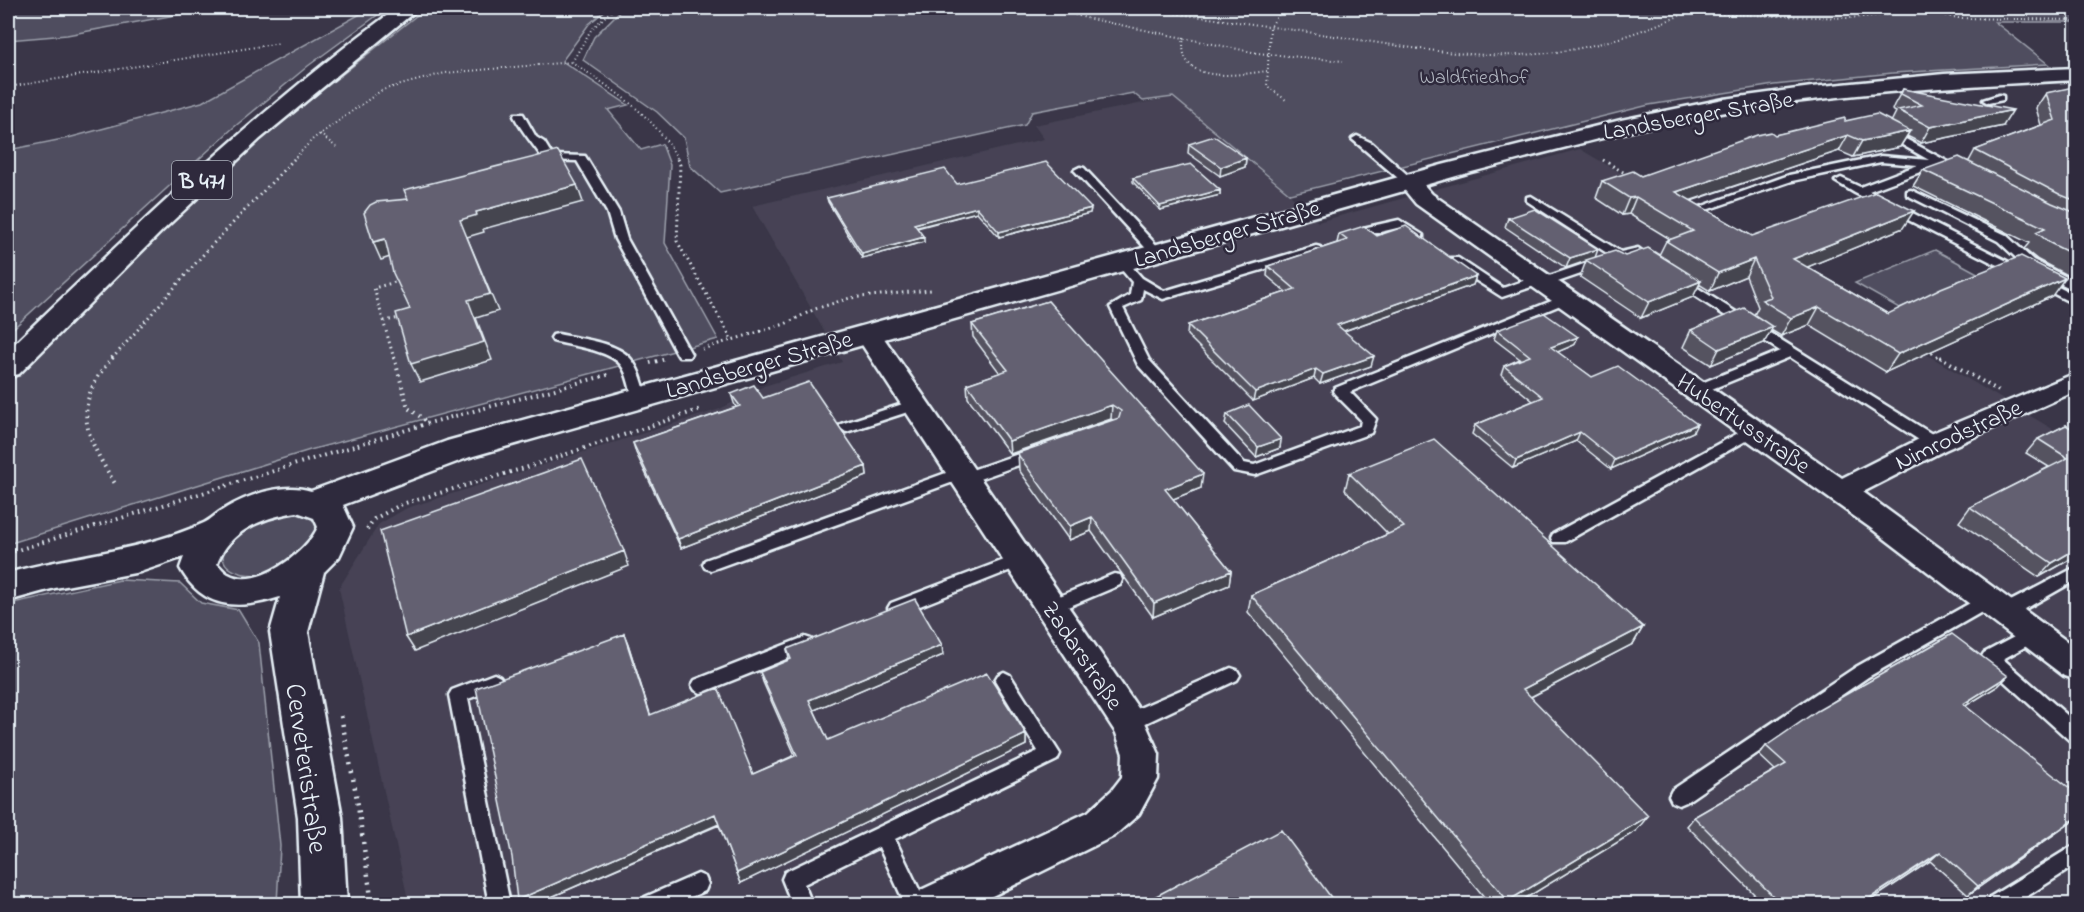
<svg xmlns="http://www.w3.org/2000/svg" width="2084" height="912" font-family="'Indie Flower',sans-serif">
  <style>
    .built { fill: #464354 }
    .green { fill: #504e5f; stroke: #9ca0ac; stroke-width: 1.5 }
    .lines { fill: none; stroke-linecap: round; stroke-linejoin: round }
    .service-casing { stroke: #e8f1f8; stroke-width: 5 }
    .minor-casing { stroke: #e8f1f8; stroke-width: 5 }
    .tertiary-casing { stroke: #e8f1f8; stroke-width: 5 }
    .trunk-casing { stroke: #e8f1f8; stroke-width: 5 }
    .path-far3 { stroke: #e8f1f8; stroke-width: 2; stroke-dasharray: 1 3; stroke-linecap: butt }
    .path-far2 { stroke: #e8f1f8; stroke-width: 3; stroke-dasharray: 1.5 4; stroke-linecap: butt }
    .path-far1 { stroke: #e8f1f8; stroke-width: 4; stroke-dasharray: 1.5 4.5; stroke-linecap: butt }
    .path { stroke: #e8f1f8; stroke-width: 4.5; stroke-dasharray: 2 6; stroke-linecap: butt }
    .service { fill: #2f2a3d; fill-rule: evenodd }
    .minor { fill: #2f2a3d; fill-rule: evenodd }
    .tertiary { fill: #2f2a3d; fill-rule: evenodd }
    .trunk { fill: #2f2a3d; fill-rule: evenodd }
    .wall { fill: #555361; stroke: #e8f1f8; stroke-width: 1.5 }
    .shaded-wall { fill: #45444f; stroke: #e8f1f8; stroke-width: 1.5 }
    .building { fill: #636171; stroke: #e8f1f8; stroke-width: 1.5 }
    .labels { text-anchor: middle; stroke-width: 5; stroke-linejoin: round; paint-order: stroke }
    .far-park-label { font-size: 20px; fill: #b3b8c2; stroke: #2f2a3d }
    .shield { fill: #2f2a3d; stroke: #b0b5c0; stroke-width: 1.5 }
    .shield-label { font-size: 22px; font-weight: bold; fill: #e8f1f8 }
    .street-label { font-size: 24px; fill: #e8f1f8; stroke: #2f2a3d }
    .near-street-label { font-size: 28px; fill: #e8f1f8; stroke: #2f2a3d }
  </style>
  <rect width="100%" height="100%" fill="#3a3648"/>
  <filter id="ink" filterUnits="userSpaceOnUse"><feTurbulence type="fractalNoise" baseFrequency=".0167" numOctaves="2"/><feDisplacementMap in="SourceGraphic" scale="12" xChannelSelector="R" yChannelSelector="G"/><feConvolveMatrix kernelMatrix="1 2 1 2 8 2 1 2 1" color-interpolation-filters="sRGB"/></filter>
  <g filter="url(#ink)">
    <path class="built" d="M1173,97L1289,194L1318,222L1580,149L2076,443V904H409L339,588L379,524L407,508L720,409L764,386L842,362L752,206L1044,139L1034,125Z"/>
    <path class="green" d="M8,8H213L67,35L8,40Z
      M371,8H387L308,66L233,128L8,333V150L68,138L202,102Z
      M426,8H608L589,24L562,61L628,105L608,110L641,150L662,144L670,165L665,243L718,339L310,450L8,544V385L80,310L243,153Z
      M623,8H2072L2076,11V22H1995L2048,64L1893,73L1774,85L1649,105L1290,194L1173,97L1143,101L1133,93L1032,112L1025,125L720,193L690,166L684,138L657,112L583,60L594,37Z
      M1935,250L1981,275L1899,308L1855,283Z
      M289,512C352,519 293,568 263,574C235,579 206,561 235,536C251,522 269,518 289,512Z
      M120,580L180,583L201,603L239,610L259,643L280,846L277,904H8V604Z"/>
    <g class="lines">
      <defs>
        <path id="service" d="M1999,95L2003,96V100L1988,103L1983,100Z
          M515,114H523L536,137L544,142L552,155L585,156L619,212L627,239L691,354L689,357H679L677,354L615,239L607,212L577,161L544,160C534,145 523,133 514,116Z
          M1887,129L1967,172L1961,175L1939,165L1869,191L2076,296V305L1855,193L1835,181L1841,178L1860,187L1918,165L1881,162L1792,181L1706,210L1700,207L1789,175L1881,156L1929,160L1883,134L1882,132Z
          M1357,136L1372,143L1413,180V184H1405L1352,139Z
          M1080,167L1084,168L1161,250V256H1153L1076,172L1074,170Z
          M1911,190L2006,235L2033,260L2076,282V291L2025,266L1998,241L1907,195V191Z
          M1531,196L1621,252L1638,248L1658,263L1656,266H1648L1633,256L1549,285L1540,284L1502,297L1450,264V258H1458L1503,288L1537,276L1546,277L1610,255L1527,201V197Z
          M1399,220L1423,235V241H1415L1397,228L1367,235L1361,231L1363,228Z
          M1316,246L1320,247V253L1163,299L1143,289L1141,300L1123,308L1149,360L1244,463L1254,465L1360,426L1361,420L1335,394L1333,391L1335,388L1564,296H1574L1575,299L1350,392L1376,419L1371,433L1255,475L1234,471L1138,365L1110,307L1130,295L1132,282L1116,263L1118,260H1126L1142,278L1164,291Z
          M1680,277L1940,439L1942,443L1940,447H1930L1790,357L1702,393H1692L1690,390L1692,387L1780,351L1676,284V278Z
          M558,334C579,339 614,341 630,358C640,369 643,385 647,398L645,401H635C629,390 629,375 621,365C610,350 571,346 553,341L551,338L553,335Z
          M915,400L920,402L922,405L920,408L846,432L839,427L841,424Z
          M1753,425L1760,430L1758,434L1565,542H1553L1551,538L1553,534Z
          M1036,448L1043,453L1041,457L971,482L966,483L959,480L711,570L705,568L703,564L705,560L957,469L962,468L969,471Z
          M1020,554L1026,556L1028,560L1026,564L897,615L891,613L888,608L891,603Z
          M2076,567V580L2011,617L2005,619L1999,617L1996,612L1999,607Z
          M1114,574L1120,575L1122,580L1120,585L1051,614L1045,612L1042,607L1045,602Z
          M1988,593L1994,595L1996,600L1994,605L1868,677L1686,802L1679,805L1672,802L1669,796L1672,790L1856,667Z
          M2033,627L2039,629L2042,634L2039,639L2003,659L2076,723V742L2069,740L1984,663L1981,658L1984,653Z
          M805,637L811,639L814,644L811,649L701,693L695,690L692,685L695,680Z
          M1231,668L1237,670L1240,675L1237,680L1135,728L1128,730L1121,728L1119,722L1121,716Z
          M1004,672L1010,675L1060,754L1057,760L895,839L926,904H905L879,847L804,884L812,904H792L782,879L785,872L1038,751L995,680L998,675Z
          M494,674L500,677L503,682L500,687L468,699L510,904H489L449,695L452,690Z
          M2076,844V865L2015,904H1987L1990,897Z
          M698,874L705,877L708,884L705,891L675,904H642L645,897Z"/>
        <path id="minor" d="M1409,176L1417,177L1432,194L1842,478L1925,436L2076,373V391L1945,450L1863,492L2076,648V680L2064,676L1872,529L1416,204L1398,182L1401,177Z
          M868,326L877,328L1140,711L1159,754L1158,779L1139,814L1114,836L976,904H915L921,890L1088,812L1112,790L1122,777L1123,754L1116,733L855,334L859,328Z"/>
        <path id="tertiary" d="M2076,68V80C1959,86 1842,93 1726,112C1636,127 1548,152 1460,175L470,457L343,505L353,527L339,557L324,572L308,632L342,817L347,904H301L298,817L270,632L280,597C239,610 203,610 180,568L184,557L140,572L55,588L8,601V573C72,555 143,551 204,523C211,520 217,513 223,510C247,495 284,482 311,491L447,441L1442,165L1621,120L1724,99L1812,87L1944,74ZM297,512L314,518L318,527C307,552 257,591 228,574C224,572 221,567 217,564C229,530 264,517 297,512Z"/>
        <path id="trunk" d="M397,8H419L260,139L162,231L19,374L8,377V350C133,230 257,110 397,8Z"/>
      </defs>
      <use href="#service" class="service-casing"/>
      <use href="#minor" class="minor-casing"/>
      <use href="#tertiary" class="tertiary-casing"/>
      <use href="#trunk" class="trunk-casing"/>
      <path class="path-far3" d="M614,8L591,30L572,62C613,90 655,115 678,160
        M781,8L894,11L994,8
        M1052,8L1086,18L1257,53L1343,61
        M1136,8C1202,17 1268,26 1334,36C1407,47 1482,62 1556,52C1602,46 1643,31 1686,13
        M1283,8L1270,27L1267,86L1286,100
        M1667,8L1686,13L1850,18L1894,14L1912,8
        M1911,8L1958,18L2076,20
        M8,10L25,8
        M1184,37C1175,86 1237,75 1267,71
        M8,87L280,43
        M320,134L336,147
        M293,160L313,139L382,90L445,73L572,62"/>
      <path class="path-far2" d="M677,159L680,165L677,241L732,340
        M1603,160L1628,175
        M384,321L401,318
        M702,349L785,324L815,309L850,298L931,290
        M1927,350L1942,359
        M112,359L209,248L294,159
        M394,359L374,288L399,281"/>
      <path class="path-far1" d="M113,357C70,406 85,436 116,485
        M394,357L408,408L428,422
        M1940,357L1999,391
        M650,363L666,359
        M367,529L374,519L402,504L528,467L701,409
        M8,553L429,423L611,374"/>
      <path class="path" d="M341,716L357,799L372,904"/>
      <use href="#service" class="service"/>
      <use href="#minor" class="minor"/>
      <use href="#tertiary" class="tertiary"/>
      <use href="#trunk" class="trunk"/>
    </g>
    <path class="wall" d="M1903,89L2003,126L1921,143L1907,136L1900,147L1853,157L1839,151L1691,201L1752,236L1903,228L1807,267L1888,314L2052,296L1886,372L1809,325L1781,336L1771,330L1764,343L1711,365L1683,347L1691,330L1754,315L1758,307L1746,276L1710,291L1699,284L1693,297L1641,318L1580,277L1586,261L1566,268L1505,227L1508,218L1595,257L1659,255L1666,241L1670,239L1629,214L1622,215L1596,198L1602,181L1641,176L1775,135L1845,121L1891,122L1896,112L1892,110L1894,105Z
      M2076,89V280L2038,260L2024,249L2029,243L1913,186L1923,170L1969,161L1975,150L2041,125L2036,108L2046,93Z
      M1189,144L1246,158L1245,167L1220,176L1188,153Z
      M1133,178L1220,190V195L1160,210L1133,182Z
      M957,184L1091,208L1090,213L999,237L977,212L917,228L924,242L862,258L828,202L827,198Z
      M1339,234L1377,236L1476,276L1473,285L1344,331L1371,366L1320,384L1314,378L1253,401L1187,335L1188,325L1286,292L1267,276L1268,266L1337,243Z
      M1048,301L1201,488L1173,499L1231,571L1229,585L1153,617L1091,531L1069,540L1019,470L1018,453L1113,420L1111,419L1010,454L968,398L967,384L1000,373L973,337L972,324Z
      M1497,330L1578,337L1574,345L1557,352L1592,377L1693,432L1611,469L1576,441L1513,468L1472,434L1475,425L1533,401L1501,375L1504,366L1520,359L1494,339Z
      M731,394L763,398L866,466L867,476L681,548L636,453L633,443L736,407L734,403Z
      M1227,414L1281,439L1280,448L1256,457L1225,424Z
      M2066,425L2076,556L2039,577L1959,522L1970,507L2049,467L2026,453L2038,439Z
      M1349,473L1643,627L1633,644L1531,697L1636,831L1516,904H1490L1248,612L1251,595L1388,534L1345,490Z
      M624,634L628,644L650,715L753,774L795,755L763,682L760,672L789,659L787,649L943,655L814,710L828,740L1026,734V745L741,883L719,825L535,904H520L517,900Z
      M2008,676L1998,686L1965,706L2076,819L1968,895L1930,861L1865,904H1764L1687,826L1694,817L1775,770L1759,755L1766,746Z"/>
    <path class="shaded-wall" d="M2013,110L2003,126L1921,143L1930,127Z
      M1910,131L1900,147L1853,157L1862,141Z
      M1848,135L1839,151L1668,208L1676,192Z
      M1246,158L1245,167L1220,176L1221,167Z
      M577,185L583,202L483,229L484,232L467,237L498,311L476,318L492,360L420,382L411,364L460,220L476,212Z
      M1220,190V195L1160,210V206Z
      M1636,197L1629,214L1622,215L1629,198Z
      M977,207V212L914,228V224Z
      M1091,208L1090,213L999,237V232Z
      M1914,211L1903,228L1783,277L1793,259Z
      M924,237V242L862,258V254Z
      M385,239L393,256L381,260L373,242Z
      M1598,249L1595,258L1566,268L1570,258Z
      M1754,259L1746,276L1710,291L1718,273Z
      M1476,276L1473,285L1335,334L1337,325Z
      M2065,278L2052,296L1886,372L1898,354Z
      M1701,281L1693,297L1641,318L1649,302Z
      M1819,307L1809,325L1781,336L1791,318Z
      M1773,327L1764,343L1711,365L1719,349Z
      M1578,337L1574,345L1548,356L1551,347Z
      M1374,356L1371,366L1320,384L1323,374Z
      M1316,369L1314,378L1253,401L1255,392Z
      M1112,405L1111,419L1010,454L1009,441Z
      M1697,424L1693,432L1611,469L1615,460Z
      M1580,432L1576,441L1513,468L1516,460Z
      M1281,439L1280,448L1256,457L1258,447Z
      M866,466L867,476L681,548L678,539Z
      M1203,474L1201,488L1163,503L1165,489Z
      M1092,517L1091,531L1069,540L1070,526Z
      M2076,549V556L2039,577L2052,563Z
      M624,551L629,566L415,651L406,637Z
      M1231,571L1229,585L1153,617L1154,603Z
      M1643,627L1633,644L1515,705L1523,689Z
      M624,634L628,644L654,726L650,715Z
      M942,645L943,655L812,711L809,700Z
      M2008,676L1998,686L1954,713L1963,704Z
      M1026,734V745L741,883L737,873Z
      M715,814L719,824L535,904H520L517,900Z
      M1648,816L1636,831L1516,904H1506L1508,901Z
      M2076,818V819L1968,895L1978,886Z
      M1940,852L1930,861L1865,904H1861Z"/>
    <path class="building" d="M2073,87L2076,89V201L2061,195L1975,150L2055,120L2046,93Z
      M1903,89L2013,110L1930,127L1898,110L1922,105L1901,94Z
      M1877,114L1910,131L1862,141L1848,135L1676,192L1752,236L1876,192L1914,211L1793,259L1888,314L1941,288L2021,256L2065,278L1898,354L1819,307L1791,318L1762,300L1771,297L1754,259L1718,273L1666,241L1693,231L1636,197L1629,198L1602,181L1633,171L1641,176L1757,135L1771,132L1775,135L1845,118V121Z
      M1214,136L1246,158L1221,167L1189,144Z
      M558,151L577,185L476,212L477,215L460,220L490,294L468,300L484,342L411,364L396,313L410,309L393,273L385,239L373,242L364,213L370,205L376,202L408,199L404,190Z
      M1959,157L2052,203L2076,213V256L2050,243L2036,232L2045,228L1923,170Z
      M1046,162L1091,208L999,232L977,207L914,224L924,237L862,254L827,198L945,169L957,184Z
      M1191,164L1220,190L1160,206L1133,178Z
      M1535,209L1598,249L1570,258L1508,218Z
      M1364,226L1377,236L1406,226L1476,276L1337,325L1374,356L1323,374L1316,369L1255,392L1188,325L1295,289L1268,266L1347,240L1339,234Z
      M1648,248L1701,281L1649,302L1586,260L1615,251L1625,256Z
      M1048,301L1203,474L1165,489L1231,571L1154,603L1092,517L1070,526L1019,456L1018,453L1119,418L1121,411L1112,405L1009,441L967,384L1008,370L972,324Z
      M1744,308L1773,327L1719,349L1691,330Z
      M1544,313L1578,337L1551,347L1592,377L1618,366L1697,424L1615,460L1580,432L1516,460L1475,425L1543,397L1504,366L1530,356L1497,330Z
      M809,382L866,466L678,539L633,443L740,406L731,394L754,385L763,398Z
      M1249,405L1281,439L1258,447L1227,414Z
      M2066,425L2076,431V549L2052,563L1970,507L2068,458L2038,439Z
      M1434,439L1643,627L1523,689L1648,816L1508,901L1251,595L1404,527L1349,473Z
      M582,459L624,551L406,637L380,531Z
      M915,599L942,645L809,700L828,740L987,673L1026,734L737,873L715,814L517,900L512,857L476,688L624,634L650,715L718,688L753,774L797,755L760,672L791,659L787,649Z
      M1952,634L2008,676L1963,704L2076,793V818L1978,886L1940,852L1861,904H1781L1694,817L1786,764L1766,746L1817,711Z
      M1281,830L1336,904H1141Z"/>
  </g>
  <g class="labels">
    <g class="far-park-label">
      <text x="1474" y="83">Waldfriedhof</text>
    </g>
    <rect class="shield" x="172" y="161" width="60" height="38" rx="4.5"/>
    <g class="shield-label">
      <text x="202" y="188">B 471</text>
    </g>
    <g class="street-label">
      <text transform="translate(1698 115) rotate(-10)" y="8">Landsberger Straße</text>
      <text transform="translate(1227 233) rotate(-16)" y="8">Landsberger Straße</text>
      <text transform="translate(759 364) rotate(-16)" y="8">Landsberger Straße</text>
      <text transform="translate(1744 423) rotate(35)" y="8">Hubertusstraße</text>
      <text transform="translate(1958 434) rotate(-25)" y="8">Nimrodstraße</text>
      <text transform="translate(1083 655) rotate(56)" y="8">Zadarstraße</text>
    </g>
    <g class="near-street-label">
      <text transform="translate(308 768) rotate(82)" y="10">Cerveteristraße</text>
    </g>
  </g>
  <rect width="2084" height="912" fill="none" stroke="#2f2a3d" stroke-width="30"/>
  <rect x="15" y="15" width="2054" height="882" fill="none" stroke="#e8f1f8" stroke-width="2" filter="url(#ink)"/>
</svg>
